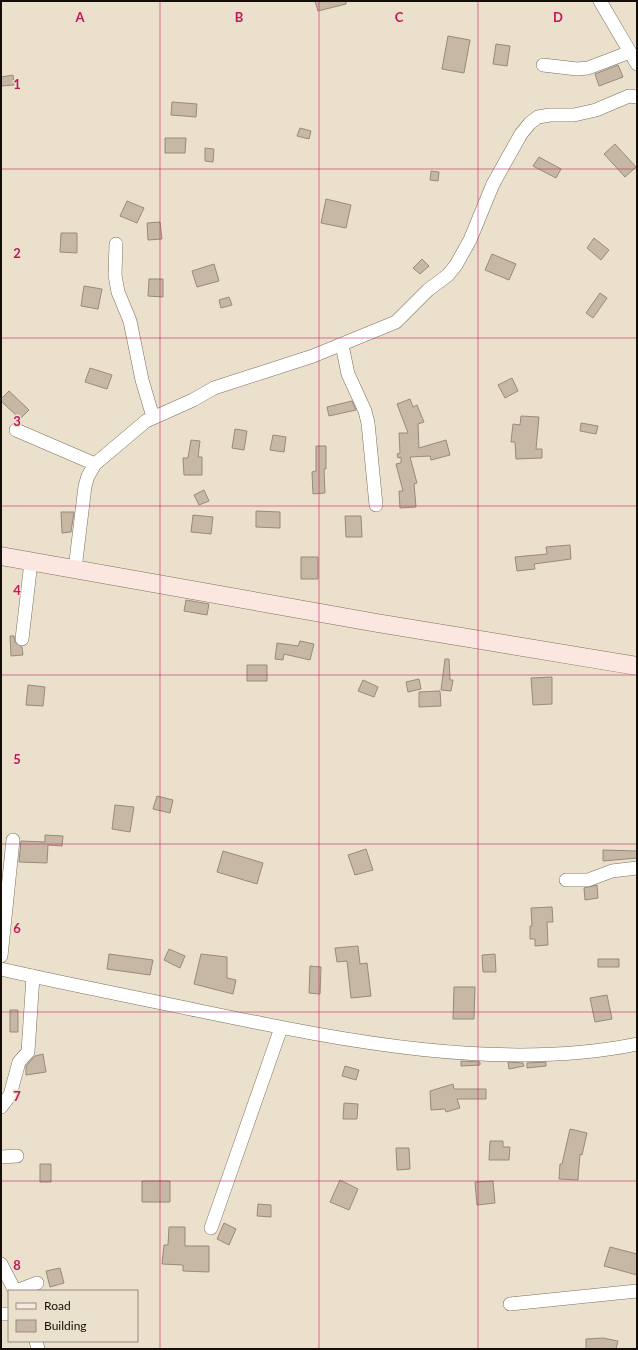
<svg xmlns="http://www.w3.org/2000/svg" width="638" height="1350" font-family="Lato,sans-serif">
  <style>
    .building { fill: #c7b8a6; stroke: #998a79 }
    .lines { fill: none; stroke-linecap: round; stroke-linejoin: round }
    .street-casing { stroke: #79705d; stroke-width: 14 }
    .secondary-casing { stroke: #79705d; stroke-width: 19 }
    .street { stroke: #fff; stroke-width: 13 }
    .secondary { stroke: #fce6e0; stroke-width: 18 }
    .grid { fill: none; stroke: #c2185b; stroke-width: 1; stroke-opacity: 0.55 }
    .grid-label { font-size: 13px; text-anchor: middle; font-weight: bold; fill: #c2185b; stroke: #ebe0cb; stroke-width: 3; stroke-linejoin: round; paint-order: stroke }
  </style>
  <rect width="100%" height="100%" fill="#ebe0cb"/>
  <path class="building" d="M315,1H346V4L318,11Z
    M448,36L470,40L464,73L442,69Z
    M496,44L510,46L507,66L493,64Z
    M618,65L623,77L599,86L595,74Z
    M13,75L14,85L1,86V77Z
    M172,102L197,104L196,117L171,115Z
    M300,128L311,131L309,139L297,136Z
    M165,138H186L185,153H165Z
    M615,144L636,167L625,177L604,154Z
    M205,148L214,149L213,162L205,161Z
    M539,157L561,169L556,178L533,166Z
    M431,171L439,172L438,181L430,180Z
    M326,199L351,205L346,228L321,223Z
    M127,201L144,208L137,223L120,216Z
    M160,222L162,239L148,240L147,223Z
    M61,233H77V253L60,252Z
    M594,238L609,250L601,260L587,248Z
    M492,254L516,264L509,280L485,270Z
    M422,259L429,266L420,274L413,268Z
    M214,264L219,281L197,287L192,271Z
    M149,279H163V297L148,296Z
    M84,286L102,289L98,309L81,306Z
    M600,293L607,298L593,318L586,313Z
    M229,297L232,305L221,308L219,300Z
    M90,368L112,375L107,389L85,382Z
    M512,378L518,391L505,398L498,385Z
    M9,391L29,410L20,419L1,401V399Z
    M410,399L413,407L417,405L424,422L418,424L419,448L446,440L450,455L431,460L430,456L410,457L417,483L414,484L416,507L400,508L399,491H403L396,464L401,463V457L398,458L397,454L400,453L399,433H408L397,404Z
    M352,401L356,410L329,416L327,407Z
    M521,416L539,417L536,449H542V458L516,459L515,442H511L513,424L520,425Z
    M581,423L598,426L596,434L580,431Z
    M235,429L247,431L244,450L232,448Z
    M273,435L286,437L284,452L270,450Z
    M191,440L200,441L198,457H202V475H184L183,458H188Z
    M316,446H326V469H324L325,493L313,494L312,472L316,471Z
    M204,490L209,501L199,505L194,495Z
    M256,511L280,512V528L256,527Z
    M61,512H74L71,532L62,533Z
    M193,515L213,517L211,534L191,532Z
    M345,516H361L362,537H346Z
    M570,545L571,559L534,564L535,569L517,571L515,557L547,554L546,547Z
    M301,557H318V579H301Z
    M186,600L209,604L207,615L184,611Z
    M10,636H14L15,642L22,647L23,655L11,656Z
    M300,641L314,644L310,660L284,654L283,660L275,659L277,643L298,646Z
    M445,659H449L450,680H453L451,691L441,690Z
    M247,665H267V681H247Z
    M552,677V704L533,705L531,678Z
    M419,679L421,689L408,692L406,682Z
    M363,680L378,687L374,697L358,691Z
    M28,685L45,687L43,706L26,705Z
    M440,691L441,706L419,707V692Z
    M157,796L173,800L170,813L153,809Z
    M115,805L134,807L130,832L112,829Z
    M45,835L63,836L62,846L48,845L47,863L19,862L21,841L45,842Z
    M366,849L373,870L355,875L348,855Z
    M603,850L637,851V858L603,861Z
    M223,851L263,863L257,884L217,872Z
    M597,885L598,898L585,900L584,888Z
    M552,907L553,922H547L548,945L535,946V939H530V926H532L531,908Z
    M358,946L360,964L367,963L371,996L351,998L347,961L337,962L335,948Z
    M169,949L185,956L180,968L164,960Z
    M109,954L153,960L150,975L107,969Z
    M201,954L227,957V978L236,980L233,994L194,984Z
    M495,954L496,972H483L482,955Z
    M598,959H619V967H598Z
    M310,966L321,967L320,994L309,993Z
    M454,987H475L474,1019H453Z
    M607,995L612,1019L595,1022L590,998Z
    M10,1010H18V1032H10Z
    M43,1054L46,1072L26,1075V1066L35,1056Z
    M461,1061L480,1062V1065L461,1066Z
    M508,1062L523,1063L524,1066L509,1069Z
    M546,1062V1066L527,1068V1063Z
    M345,1066L359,1070L356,1080L342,1076Z
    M453,1084L454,1089H486V1099H457L460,1108L446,1112L445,1109L431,1110L430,1091Z
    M344,1103L358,1104L357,1119H343Z
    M570,1129L587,1133L582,1155L580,1154L578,1180L559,1179L560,1164H562Z
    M490,1141H503V1147H510L509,1160H489Z
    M396,1148H409L410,1169L397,1170Z
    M40,1164H51V1182H40Z
    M340,1180L358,1189L349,1210L330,1202Z
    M142,1181H170V1202H142Z
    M493,1181L495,1203L477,1205L475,1182Z
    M258,1204L271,1205V1217L257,1216Z
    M224,1223L236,1229L229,1245L217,1239Z
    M169,1227H185V1246H209V1272L183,1271V1265L162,1264L164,1245H168Z
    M610,1247L637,1254V1275L604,1266Z
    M60,1268L64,1283L50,1287L46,1271Z
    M603,1338L618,1341L616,1349H586V1339Z"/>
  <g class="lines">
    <defs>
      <path id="street" d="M600,1L637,64
        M543,65L577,69L588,68L630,52
        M116,244L115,275L118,292L130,321L142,380L153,417
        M342,345L348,374L365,411L368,423L376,505
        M16,430L95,464
        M75,569L85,486L88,476L95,464L146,421L193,400L214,388L313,356L396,322L428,290L448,275L456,265L470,240L493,184L521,134L530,123L538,117L550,115H574L596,110L629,96L637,97
        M22,639L31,562
        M566,880H588L612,871L637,868
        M1,956L13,840
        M1,969C71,985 140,998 210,1013C345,1041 501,1072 637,1044
        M1,1107L10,1095L19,1062L28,1052L33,976
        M1,1157L17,1156
        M211,1228L281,1028
        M1,1264L15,1291
        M16,1291L37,1283
        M510,1304L637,1291
        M1,1314H9
        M36,1341L38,1349"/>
      <path id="secondary" d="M1,556L377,623L637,666"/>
    </defs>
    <use href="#street" class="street-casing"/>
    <use href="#secondary" class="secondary-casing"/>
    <use href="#street" class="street"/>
    <use href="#secondary" class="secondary"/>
  </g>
  <path class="grid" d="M160,1V1349M319,1V1349M478,1V1349M1,169H637M1,338H637M1,506H637M1,675H637M1,844H637M1,1012H637M1,1181H637"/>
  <g class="grid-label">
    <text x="80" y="22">A</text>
    <text x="239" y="22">B</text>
    <text x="399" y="22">C</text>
    <text x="558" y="22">D</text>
    <text x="17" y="89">1</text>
    <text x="17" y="258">2</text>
    <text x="17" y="426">3</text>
    <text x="17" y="595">4</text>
    <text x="17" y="764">5</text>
    <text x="17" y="933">6</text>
    <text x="17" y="1101">7</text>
    <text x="17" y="1270">8</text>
  </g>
  <rect width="638" height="1350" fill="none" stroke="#130f08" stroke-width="4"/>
  <rect x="8" y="1290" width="130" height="52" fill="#ebe0cb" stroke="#958c7d"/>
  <rect x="16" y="1303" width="20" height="6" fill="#fce6e0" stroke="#958c7d"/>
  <text x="44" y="1310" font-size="12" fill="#130f08">Road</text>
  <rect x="16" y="1320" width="20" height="12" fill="#c7b8a6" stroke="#958c7d"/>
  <text x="44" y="1330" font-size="12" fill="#130f08">Building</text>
</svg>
